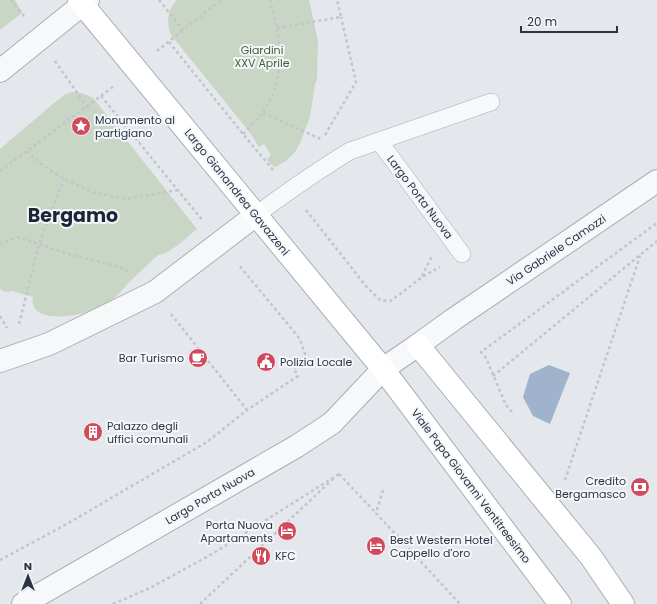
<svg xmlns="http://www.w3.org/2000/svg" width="657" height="604" font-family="Poppins,sans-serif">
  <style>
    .green { fill: #c9d6c5 }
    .water { fill: #9fb4cc }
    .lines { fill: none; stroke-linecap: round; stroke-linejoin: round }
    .lane-casing { stroke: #a9aeb7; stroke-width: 18 }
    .street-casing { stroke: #a9aeb7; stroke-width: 24 }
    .secondary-casing { stroke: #a9aeb7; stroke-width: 24 }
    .path { stroke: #c2c5cb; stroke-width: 2.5; stroke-dasharray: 3 3; stroke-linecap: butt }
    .lane { stroke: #f7f8fa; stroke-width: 17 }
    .street { stroke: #f7f8fa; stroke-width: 22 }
    .secondary { stroke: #fff; stroke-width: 22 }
    .labels { text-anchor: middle; stroke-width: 4; stroke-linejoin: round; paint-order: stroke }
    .park-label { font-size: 11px; fill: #3f6138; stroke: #f4f6f9 }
    .poi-label { font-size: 11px; fill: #2b3445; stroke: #f4f6f9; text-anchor: start }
    .street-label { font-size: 11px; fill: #2b3445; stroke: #f4f6f9 }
    .town-label { font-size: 19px; font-weight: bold; fill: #1d2536; stroke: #f4f6f9 }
  </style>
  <rect width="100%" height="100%" fill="#e4e7ec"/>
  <path class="green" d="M0,0H15L22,13L0,30Z
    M177,0H309L318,41L317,80L315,84L310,117L300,143L295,152L286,161L275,167L270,164L267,159L271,155L264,144L259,147L251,134L171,35C166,22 167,10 177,0Z
    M72,92C81,92 86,94 94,99L197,229C188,236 169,255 158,255L126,285V286C118,295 110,303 100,308C85,315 28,327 33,297L12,291L5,292L0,289V149L54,103L64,95Z"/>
  <path class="water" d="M549,365L570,373L550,424L533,416L523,397L530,374Z"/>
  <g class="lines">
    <defs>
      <path id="lane" d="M379,141L462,254
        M256,215C287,192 317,171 350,151L491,102"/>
      <path id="street" d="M0,71L88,0
        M0,361L49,344L155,292L256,215
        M23,604L297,446L332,423L383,369L418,345L454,319L657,181"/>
      <path id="secondary" d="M79,0L383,369L560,604
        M418,345L591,557L623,604"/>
    </defs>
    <use href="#lane" class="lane-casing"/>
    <use href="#street" class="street-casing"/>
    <use href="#secondary" class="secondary-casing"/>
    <path class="path" d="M11,0L24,16
      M159,0L183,30
      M277,28L341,17L337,0
      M169,42L243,134L273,170
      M157,51L221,0
      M55,61L87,107
      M101,96L203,221
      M263,113L321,139
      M243,134L263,113L275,90L281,59L277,28L270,0
      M325,135L356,82L341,17
      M27,151L45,167L64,179L92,192L126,199L178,190
      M0,171L114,86
      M306,210L366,286L380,300L390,301L399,295L422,277L440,267
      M0,244L18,237L72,255L123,268L130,273
      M422,276L432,256
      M171,314L247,410
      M0,316L7,328
      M19,324L39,244L64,179
      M493,376L657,241
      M512,412L506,405L486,358L481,352L657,223
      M339,474L376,513
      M565,480L640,256
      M383,490L376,513L460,604
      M0,560L65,525L207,442L247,410L298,376L294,369L306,357L300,339L238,264
      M113,604L150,588L212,554L339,474
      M200,604L334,478"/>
    <use href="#lane" class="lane"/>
    <use href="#street" class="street"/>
    <use href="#secondary" class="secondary"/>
  </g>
  <defs>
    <symbol id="sight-disc" viewBox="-11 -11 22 22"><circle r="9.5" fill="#d1495b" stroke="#f4f6f9"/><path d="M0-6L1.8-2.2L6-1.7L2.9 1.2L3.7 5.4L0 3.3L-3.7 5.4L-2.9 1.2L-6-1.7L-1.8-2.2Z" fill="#fff"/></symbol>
    <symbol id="cafe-disc" viewBox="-11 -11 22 22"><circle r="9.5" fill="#d1495b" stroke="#f4f6f9"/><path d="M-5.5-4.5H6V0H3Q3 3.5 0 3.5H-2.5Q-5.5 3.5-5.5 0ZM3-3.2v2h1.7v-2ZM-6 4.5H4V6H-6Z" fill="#fff"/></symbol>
    <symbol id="civic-disc" viewBox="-11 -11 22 22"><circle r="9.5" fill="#d1495b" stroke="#f4f6f9"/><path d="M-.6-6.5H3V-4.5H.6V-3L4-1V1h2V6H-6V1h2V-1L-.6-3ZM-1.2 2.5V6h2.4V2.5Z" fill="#fff"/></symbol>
    <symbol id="building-disc" viewBox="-11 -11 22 22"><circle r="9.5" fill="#d1495b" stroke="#f4f6f9"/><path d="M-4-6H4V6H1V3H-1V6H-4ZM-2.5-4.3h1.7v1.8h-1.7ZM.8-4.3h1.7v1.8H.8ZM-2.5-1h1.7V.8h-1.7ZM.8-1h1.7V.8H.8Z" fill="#fff"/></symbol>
    <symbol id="bank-disc" viewBox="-11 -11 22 22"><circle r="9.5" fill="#d1495b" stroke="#f4f6f9"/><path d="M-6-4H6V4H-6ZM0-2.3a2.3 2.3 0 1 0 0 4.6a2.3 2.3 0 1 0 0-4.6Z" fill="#fff"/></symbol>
    <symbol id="hotel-disc" viewBox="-11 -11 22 22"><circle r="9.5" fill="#d1495b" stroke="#f4f6f9"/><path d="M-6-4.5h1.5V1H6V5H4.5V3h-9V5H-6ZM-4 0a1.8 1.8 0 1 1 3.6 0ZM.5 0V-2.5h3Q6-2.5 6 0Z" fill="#fff"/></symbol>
    <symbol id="restaurant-disc" viewBox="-11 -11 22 22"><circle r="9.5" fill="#d1495b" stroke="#f4f6f9"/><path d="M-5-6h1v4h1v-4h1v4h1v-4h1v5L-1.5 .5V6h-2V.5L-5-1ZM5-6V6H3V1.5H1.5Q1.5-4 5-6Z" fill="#fff"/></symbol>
  </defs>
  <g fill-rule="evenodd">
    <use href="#sight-disc" x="70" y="115" width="22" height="22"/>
    <use href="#cafe-disc" x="187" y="347" width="22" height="22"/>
    <use href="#civic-disc" x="255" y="351" width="22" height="22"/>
    <use href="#building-disc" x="82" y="421" width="22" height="22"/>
    <use href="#bank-disc" x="629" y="476" width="22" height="22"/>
    <use href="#hotel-disc" x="276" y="520" width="22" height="22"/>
    <use href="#hotel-disc" x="365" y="535" width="22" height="22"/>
    <use href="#restaurant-disc" x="250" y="545" width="22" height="22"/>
  </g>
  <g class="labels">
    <g class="park-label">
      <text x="262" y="54">Giardini<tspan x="262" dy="13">XXV Aprile</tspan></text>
    </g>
    <g class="poi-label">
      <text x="95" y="124">Monumento al<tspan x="95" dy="13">partigiano</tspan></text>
      <text x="184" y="362" text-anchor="end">Bar Turismo</text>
      <text x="280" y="366">Polizia Locale</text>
      <text x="107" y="430">Palazzo degli<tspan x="107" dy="13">uffici comunali</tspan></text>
      <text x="626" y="485" text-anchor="end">Credito<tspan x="626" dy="13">Bergamasco</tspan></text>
      <text x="273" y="529" text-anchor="end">Porta Nuova<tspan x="273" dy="13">Apartaments</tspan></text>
      <text x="390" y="544">Best Western Hotel<tspan x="390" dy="13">Cappello d'oro</tspan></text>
      <text x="275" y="560">KFC</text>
    </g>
    <g class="street-label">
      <text transform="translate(237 192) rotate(51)" y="4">Largo Gianandrea Gavazzeni</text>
      <text transform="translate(420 197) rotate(53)" y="4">Largo Porta Nuova</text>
      <text transform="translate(556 250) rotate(-34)" y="4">Via Gabriele Camozzi</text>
      <text transform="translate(471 486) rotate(53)" y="4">Viale Papa Giovanni Ventitreesimo</text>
      <text transform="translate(210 496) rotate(-30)" y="4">Largo Porta Nuova</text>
    </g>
    <g class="town-label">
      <text x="73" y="222">Bergamo</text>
    </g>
  </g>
  <g transform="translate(28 576)" stroke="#f4f6f9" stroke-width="3" paint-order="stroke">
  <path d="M0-3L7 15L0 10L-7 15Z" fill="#2b3445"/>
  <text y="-6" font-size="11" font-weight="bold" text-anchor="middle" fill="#2b3445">N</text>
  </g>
  <path d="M521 26v6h96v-6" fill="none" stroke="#2b3445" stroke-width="2"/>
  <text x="527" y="26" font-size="12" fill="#2b3445" stroke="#f4f6f9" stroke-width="3" paint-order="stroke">20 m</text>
</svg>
